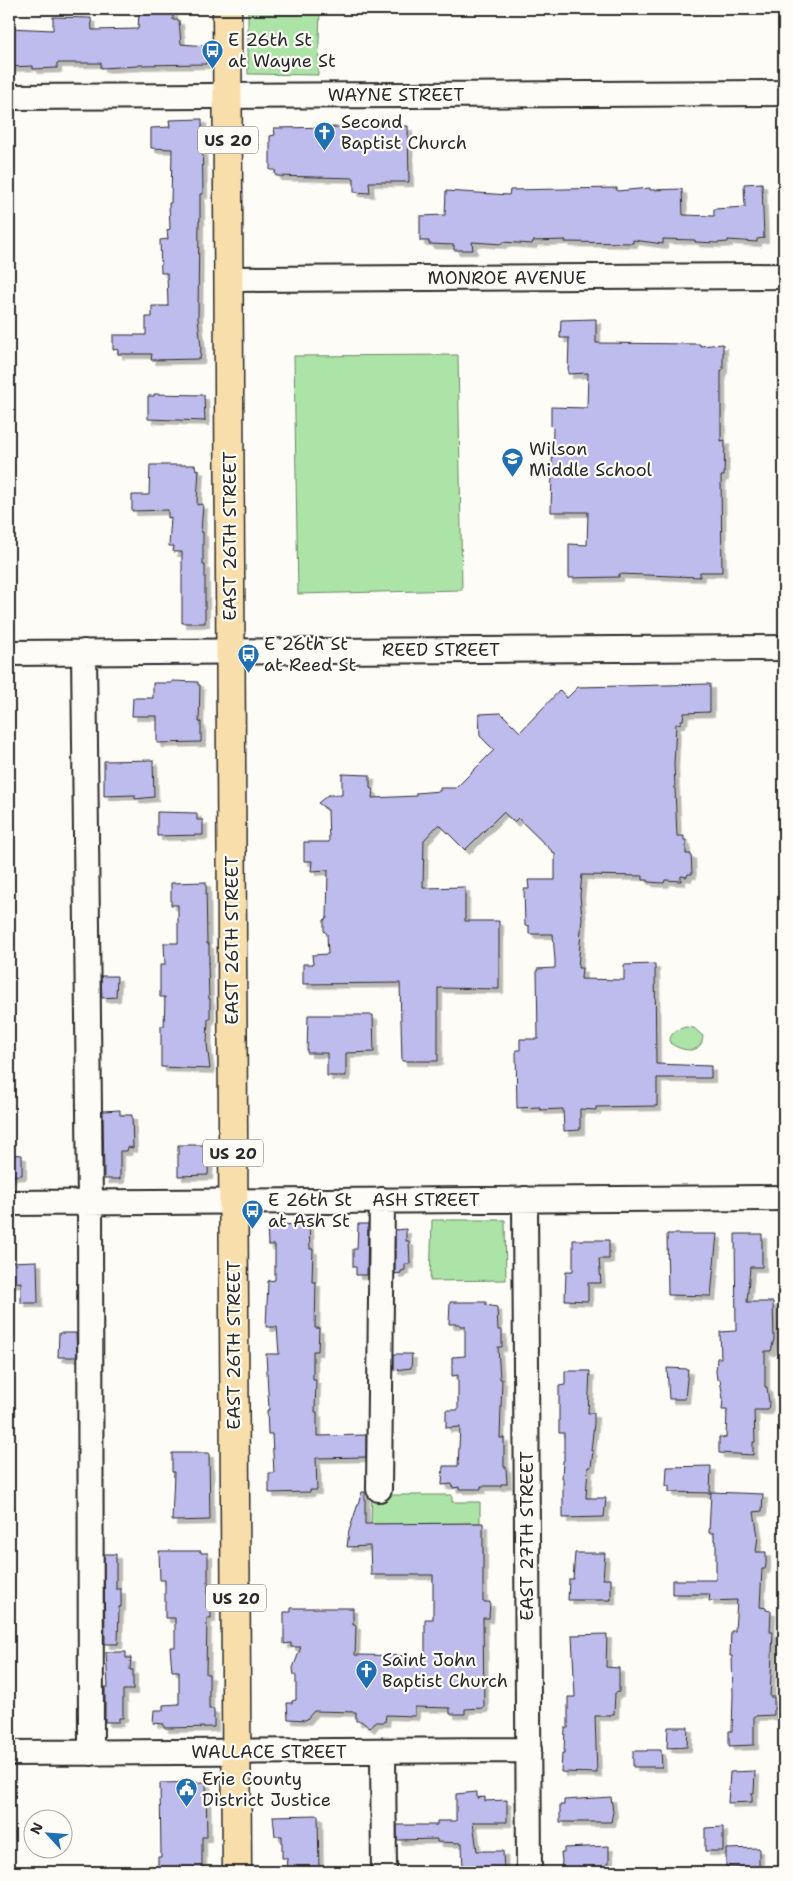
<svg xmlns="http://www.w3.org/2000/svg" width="793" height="1881" font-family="'Shantell Sans',sans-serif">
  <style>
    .green { fill: #ace3a6; stroke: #6c8768 }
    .building { fill: #bebbed; stroke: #2b2b2b; filter: url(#shadow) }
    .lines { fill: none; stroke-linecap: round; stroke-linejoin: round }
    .minor-casing { stroke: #2b2b2b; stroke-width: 28 }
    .major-casing { stroke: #2b2b2b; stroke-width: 31 }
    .minor { stroke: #fdfcf7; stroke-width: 24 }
    .major { stroke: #f8deab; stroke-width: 28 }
    .labels { text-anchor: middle; stroke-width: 4.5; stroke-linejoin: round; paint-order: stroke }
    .shield { fill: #fdfcf7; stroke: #6a6a68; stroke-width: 1 }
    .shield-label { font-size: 16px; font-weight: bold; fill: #2b2b2b }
    .poi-label { font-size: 18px; fill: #2b2b2b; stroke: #fdfcf7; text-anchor: start }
    .street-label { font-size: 18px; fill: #2b2b2b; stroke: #fdfcf7 }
  </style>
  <defs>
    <filter id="shadow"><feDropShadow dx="4.5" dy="4.5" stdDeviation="0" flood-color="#0004"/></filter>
  </defs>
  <rect width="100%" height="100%" fill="#fdfcf7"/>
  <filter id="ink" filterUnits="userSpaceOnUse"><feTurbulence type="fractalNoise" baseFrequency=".02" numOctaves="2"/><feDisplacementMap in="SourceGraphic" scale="10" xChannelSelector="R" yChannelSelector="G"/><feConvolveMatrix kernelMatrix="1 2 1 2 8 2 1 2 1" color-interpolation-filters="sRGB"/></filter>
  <g filter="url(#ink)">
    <path class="green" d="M248,9H320L318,75L248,74Z
      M458,355L462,590L298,594L294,356Z
      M686,1027L694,1028L703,1036C702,1056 681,1051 670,1043C669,1033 677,1029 686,1027Z
      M432,1220H505L506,1280L430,1281Z
      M372,1495H452V1502H480V1523L371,1524Z"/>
    <path class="building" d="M139,12H173V20H179L181,44L207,46L206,64L139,65L138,66L101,68V63H57V68L33,69V66L9,67V28L53,30V17L91,18L92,30L138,29Z
      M202,119L203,194H200V221H199L198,318L201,347L200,359L151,360L152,354H118V349L113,350V335H146V317H152V306H168L167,273H161L160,240L168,239L167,230L170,229L169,203H171L172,149L151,148V128L170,127L169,120Z
      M408,126L409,182H369L370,193L354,192V178L276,176L275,170H270V136L275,135L274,128Z
      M762,183L764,238L757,239V242L728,240V242L717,243L695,242V240L663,239V244L633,240V243L565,242L566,240L533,241L532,244L502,242V244L472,242L473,250H454V245L429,244V241H420V216L445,215L446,191L509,195L510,190L617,188V191L650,188V190L682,189L683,215L714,216V209L745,207L744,184Z
      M596,319V343L700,344V346L723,344V369L721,371V441L725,440L724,476H721L722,572H700V577L619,574V577L569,578V544L587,545L588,512H551L553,428L551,426V407L587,408L588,373L568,374L569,338H560L561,320Z
      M154,394L204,395L205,421L148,419V396H154Z
      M150,465H195L196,470L199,469L197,502V505L203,504L201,532H203V565H205V623H182V552H173L174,546H169L171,517L168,518V510L132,511V495H149Z
      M172,681L198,682V685H200L199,722H201V742L157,743V716H132L133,698H153V683H172Z
      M710,684V712L684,713L683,720H681V723L676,724L674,764L677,836H684V840H686V854H691L692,874H688L687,877L681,876V881L665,880L664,883L648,882V880H643V876L582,875L580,895L582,918L578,968H582L581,979L624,980V965L655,964L656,1064L711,1066V1078H657V1106L596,1107V1110L580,1109V1130L564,1131L563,1109L540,1110V1107L517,1108L516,1050H520V1039H538L537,969L555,968V961L553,934H529V925L525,926L524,889H529L528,880H555V854L518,818L514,822L503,812L465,850L439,824L424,840L423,888L465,887V921H499V989L438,988V1061H402L400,983L303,984V964H313L312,955L328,954L327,934L324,931V920L327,918L328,870L311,871L312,861H304V842H329L328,810L318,803L328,795H342V774L370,775V788L373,790L372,798L416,796V793L440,791V788H456L494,750L480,736L479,714L501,713L520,732L560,690L567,698L578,687Z
      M153,760L154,797L135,799V795L104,796V761Z
      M157,812L197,813V820H203V835L157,836Z
      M206,882L207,944H209V963H208L209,999H210V1019H208L207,1044L210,1069L161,1067V1026H164L165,997H160V965H165L164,943H178V905H171V883Z
      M101,976H117L116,997L102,998Z
      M308,1015H373L374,1052L346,1053V1076H327V1053H307Z
      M120,1110V1115H132L133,1148L128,1147L127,1151H120V1179H104L103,1111Z
      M178,1145H209L208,1175L178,1176Z
      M9,1154L22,1155V1175L9,1176Z
      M267,1224L309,1225L310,1249H313L312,1282H316L315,1328H319L318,1351H313V1380H316L315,1412H317V1436L366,1435V1457L316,1458L317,1490H310V1492L269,1493V1473H274L272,1434H268L267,1410H269L266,1354H279L277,1327H266L268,1281L275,1280V1245H268Z
      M358,1224H368L367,1275H356V1267H353V1249H357Z
      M406,1229V1241H409L410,1264H405V1270L401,1271V1273L395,1274V1230Z
      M667,1234H717L711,1296L668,1295Z
      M735,1234H762V1267H750L747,1302H773L774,1339L771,1351H765V1387H767L769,1403L768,1410H754L755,1442H753V1455L719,1453V1437L726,1438L727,1410H722L723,1399L720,1379H717L716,1372L717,1358H721L720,1332L736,1331Z
      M573,1240H609V1259H599L601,1283H588V1301L565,1300L566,1271H573Z
      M37,1261L38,1303H21V1282L9,1283V1262Z
      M450,1302H486V1305L497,1307L498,1330H502V1347H498L500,1379H502L500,1438H504V1467H506L507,1484H501V1486H481V1489H459V1487L453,1488L452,1484L442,1485L443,1466H458L460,1427L446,1428V1410H458V1375L452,1376V1357L465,1356V1326H460V1324H449Z
      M59,1333H76L77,1357H58Z
      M394,1354H412L411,1368L394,1370Z
      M667,1368L688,1369L685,1399H669Z
      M565,1371H590L588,1413H594V1423L591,1451H593L591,1467H588L586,1498H606L604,1517L563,1518V1478H562L563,1461H564V1433H559V1386L565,1385Z
      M172,1453H209L210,1520L172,1521L174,1472H172Z
      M711,1466L710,1493L669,1492V1486H666L667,1467Z
      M362,1492H365V1524L483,1523V1602H490L489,1618H483L484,1708L465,1709V1714H450V1708L415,1707V1716L386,1715L385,1722H375L370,1728L361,1721H356V1712L314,1711L306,1720L288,1719L287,1703H292V1701L296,1700V1676L294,1675L293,1668L301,1647H291V1643L284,1644V1612H291V1608H353V1625H356L355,1655L425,1656V1619H433V1575H371L370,1546L347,1547L349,1531Z
      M711,1492L763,1494L762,1511L754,1512L758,1536L756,1552H766V1565L765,1569H762L760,1607L766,1608V1610L771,1611L770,1632H773L770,1697H774V1715L754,1716V1745L729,1746V1731H732L733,1695L732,1656H730L731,1631H735L737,1600L709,1601L710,1594H672V1580H716V1541H714V1533H709Z
      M159,1551H201V1553H208V1596H211V1618H207L206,1674H209V1709H214V1727L164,1728V1724L153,1723L154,1710H163V1705L179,1704V1671H172L170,1647H175V1618H165V1580H160Z
      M575,1553H605L603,1579H611V1600H568L569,1579H573Z
      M104,1554H116V1589H121V1607H119L118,1644H105Z
      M607,1634L606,1667L619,1668V1692L615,1693L614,1714H611L610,1716H595L597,1773L561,1772L562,1753H564L565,1728H568V1697H575L572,1635Z
      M106,1652H126V1658H131L130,1670H133V1690H123V1718H119V1722H105V1687H108Z
      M668,1727H688L687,1747L667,1748Z
      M647,1750H661L662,1767H633V1751H647Z
      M755,1771L754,1793H752V1802L728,1803L730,1772Z
      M206,1782L207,1837H202V1872H158V1857H161L160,1783Z
      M477,1792V1798L485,1797V1801L507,1800V1822H473L477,1851H503L504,1872H463L462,1843L437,1842V1839L397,1840V1825H437V1821H456V1794Z
      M611,1797L613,1812L611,1822H560V1805H564V1800Z
      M318,1815L319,1871H286L287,1858H282V1836H275L273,1816Z
      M723,1827V1851H705V1828Z
      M609,1846V1863H607L606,1869H561L562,1861L561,1853H564V1848Z
      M759,1848V1868L726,1867V1849Z"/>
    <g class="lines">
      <defs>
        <path id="minor" d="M9,97L784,93
          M229,279L784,276
          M84,652L90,1202L91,1753
          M9,653L784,648
          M525,1199L529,1872
          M9,1203L784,1198
          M379,1489L382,1200
          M383,1751L384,1872
          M9,1753L529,1750"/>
        <path id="major" d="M227,9L237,1872"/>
      </defs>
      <use href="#minor" class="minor-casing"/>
      <use href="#major" class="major-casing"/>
      <use href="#minor" class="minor"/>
      <use href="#major" class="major"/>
    </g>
  </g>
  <defs>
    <symbol id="bus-pin" viewBox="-11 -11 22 30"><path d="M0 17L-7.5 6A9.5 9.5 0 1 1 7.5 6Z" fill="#1f6fb2" stroke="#fdfcf7"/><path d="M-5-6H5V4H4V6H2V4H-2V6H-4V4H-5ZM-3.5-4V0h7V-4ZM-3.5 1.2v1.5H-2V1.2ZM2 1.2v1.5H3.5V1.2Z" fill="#fff"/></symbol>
    <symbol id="church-pin" viewBox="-11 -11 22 30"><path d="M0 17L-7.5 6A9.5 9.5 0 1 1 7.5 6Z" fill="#1f6fb2" stroke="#fdfcf7"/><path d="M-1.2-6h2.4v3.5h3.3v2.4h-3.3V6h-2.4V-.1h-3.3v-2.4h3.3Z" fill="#fff"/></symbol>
    <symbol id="school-pin" viewBox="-11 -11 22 30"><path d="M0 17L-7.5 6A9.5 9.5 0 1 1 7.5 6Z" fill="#1f6fb2" stroke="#fdfcf7"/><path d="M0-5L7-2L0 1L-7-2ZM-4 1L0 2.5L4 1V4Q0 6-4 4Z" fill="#fff"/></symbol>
    <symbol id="civic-pin" viewBox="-11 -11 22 30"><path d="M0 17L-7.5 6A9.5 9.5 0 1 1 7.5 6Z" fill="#1f6fb2" stroke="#fdfcf7"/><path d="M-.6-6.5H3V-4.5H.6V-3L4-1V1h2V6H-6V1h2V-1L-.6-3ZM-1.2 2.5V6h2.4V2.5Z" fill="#fff"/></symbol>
  </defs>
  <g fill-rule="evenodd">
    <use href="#bus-pin" x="200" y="38" width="25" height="34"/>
    <use href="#church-pin" x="312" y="120" width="25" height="34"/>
    <use href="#school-pin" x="500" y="446" width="25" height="34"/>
    <use href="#bus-pin" x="236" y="642" width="25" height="34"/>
    <use href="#bus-pin" x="240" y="1198" width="25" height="34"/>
    <use href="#church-pin" x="354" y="1658" width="25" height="34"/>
    <use href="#civic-pin" x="174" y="1776" width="25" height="34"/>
  </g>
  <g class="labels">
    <g class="shield">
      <rect x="198" y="126.5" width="60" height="27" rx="4"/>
      <rect x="203" y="1139.5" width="60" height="27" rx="4"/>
      <rect x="206" y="1584.5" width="60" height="27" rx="4"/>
    </g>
    <g class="shield-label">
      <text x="228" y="146">US 20</text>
      <text x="233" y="1159">US 20</text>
      <text x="236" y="1604">US 20</text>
    </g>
    <g class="poi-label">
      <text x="228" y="46">E 26th St<tspan x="228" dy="21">at Wayne St</tspan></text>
      <text x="341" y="128">Second<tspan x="341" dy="21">Baptist Church</tspan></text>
      <text x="529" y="455">Wilson<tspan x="529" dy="21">Middle School</tspan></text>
      <text x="264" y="650">E 26th St<tspan x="264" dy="21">at Reed St</tspan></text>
      <text x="268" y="1206">E 26th St<tspan x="268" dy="21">at Ash St</tspan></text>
      <text x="382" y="1666">Saint John<tspan x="382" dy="21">Baptist Church</tspan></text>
      <text x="202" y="1785">Erie County<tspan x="202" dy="21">District Justice</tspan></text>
    </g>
    <g class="street-label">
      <text x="396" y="101">WAYNE STREET</text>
      <text x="507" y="284">MONROE AVENUE</text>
      <text transform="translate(230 536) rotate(-90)" y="6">EAST 26TH STREET</text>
      <text x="441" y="656">REED STREET</text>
      <text transform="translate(232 940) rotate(-90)" y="6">EAST 26TH STREET</text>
      <text x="426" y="1206">ASH STREET</text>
      <text transform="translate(234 1345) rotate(-90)" y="6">EAST 26TH STREET</text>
      <text transform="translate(527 1536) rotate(-90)" y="6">EAST 27TH STREET</text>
      <text x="269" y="1758">WALLACE STREET</text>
    </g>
  </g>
  <rect width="793" height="1881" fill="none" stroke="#fdfcf7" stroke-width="30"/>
  <rect x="15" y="15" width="763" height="1851" fill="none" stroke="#2b2b2b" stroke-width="2" filter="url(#ink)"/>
  <g transform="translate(48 1834) rotate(296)"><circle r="24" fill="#fdfcf7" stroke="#a9a8a5"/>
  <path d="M0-4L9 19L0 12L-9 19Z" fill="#1f6fb2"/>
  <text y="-8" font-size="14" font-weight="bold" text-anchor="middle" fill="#2b2b2b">N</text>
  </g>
</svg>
